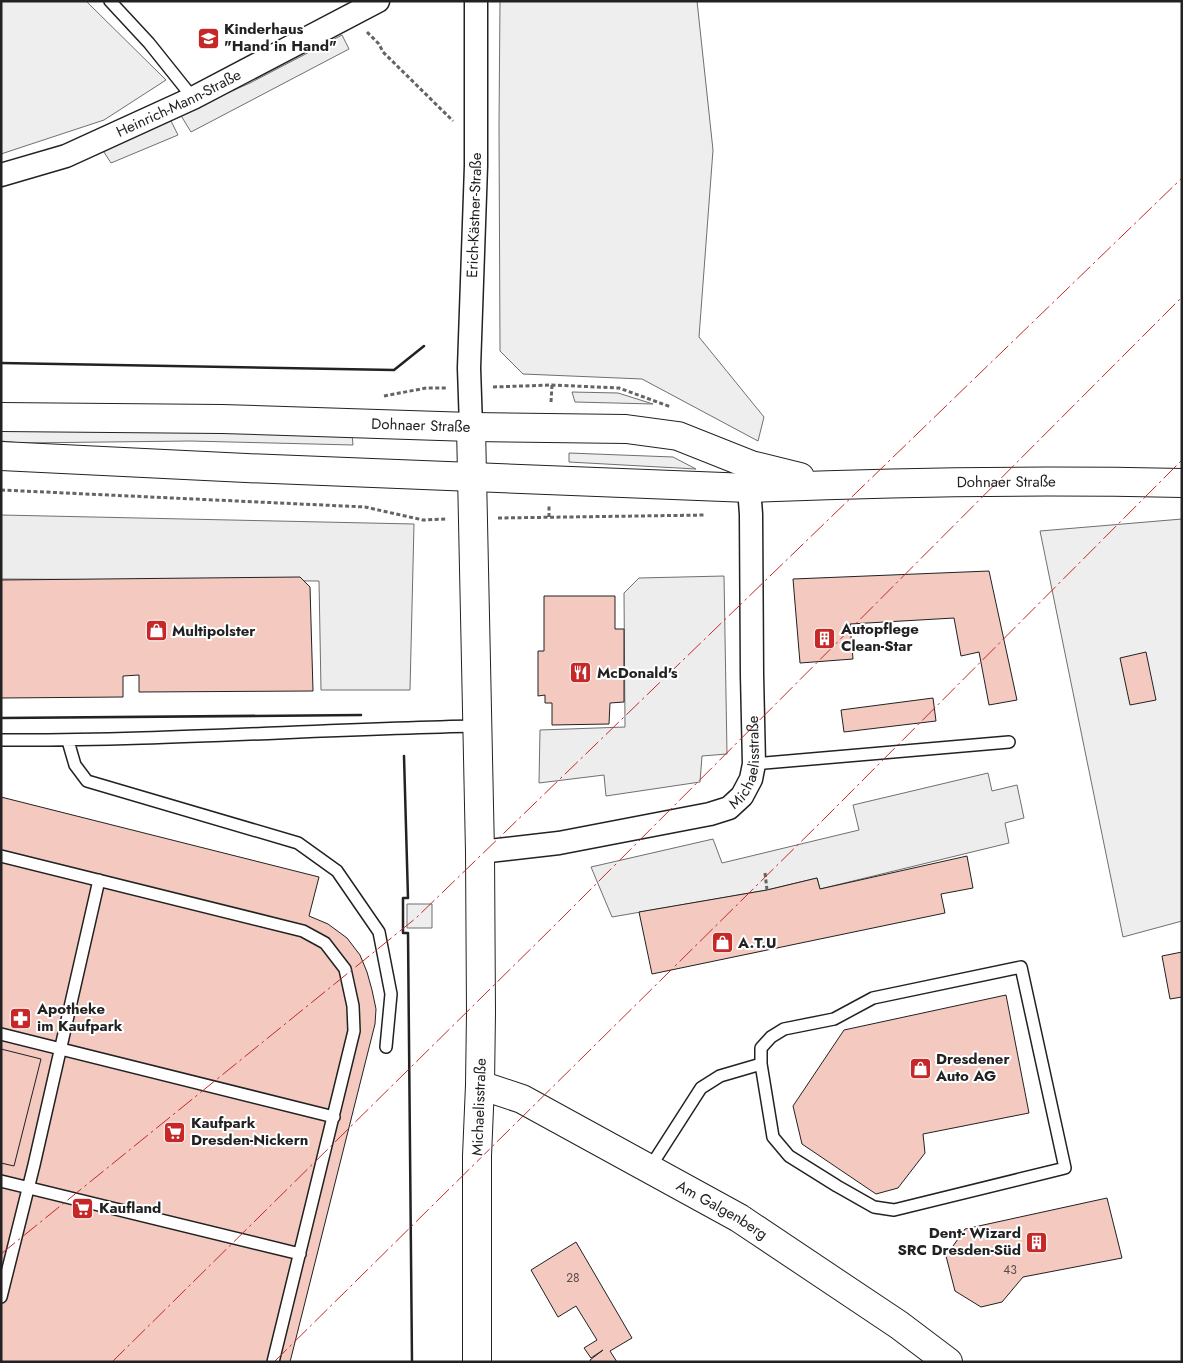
<svg xmlns="http://www.w3.org/2000/svg" width="1183" height="1363" font-family="Jost,sans-serif">
  <style>
    .green { fill: #eee; stroke: #6f6f6f }
    .parking { fill: #ededed; stroke: #6f6f6f }
    .building { fill: #f3c9c0; stroke: #222 }
    .lines { fill: none; stroke-linecap: round; stroke-linejoin: round }
    .service-casing { stroke: #222; stroke-width: 14 }
    .minor-casing { stroke: #222; stroke-width: 25 }
    .tertiary-casing { stroke: #222; stroke-width: 30 }
    .secondary-casing { stroke: #222; stroke-width: 30 }
    .path { stroke: #646464; stroke-width: 3; stroke-dasharray: 4 2.5; stroke-linecap: butt }
    .service { stroke: #fff; stroke-width: 11 }
    .minor { stroke: #fff; stroke-width: 22 }
    .tertiary { stroke: #fff; stroke-width: 28 }
    .secondary { stroke: #fff; stroke-width: 28 }
    .wall { stroke: #222; stroke-width: 2.5 }
    .power { stroke: #c62828; stroke-width: 1; stroke-dasharray: 18 4 2.5 4; stroke-linecap: butt }
    .labels { text-anchor: middle; stroke-width: 4; stroke-linejoin: round; paint-order: stroke }
    .number-label { font-size: 12px; fill: #564c4a }
    .poi-label { font-size: 15px; font-weight: bold; fill: #222; stroke: #fff; text-anchor: start }
    .street-label { font-size: 15px; fill: #222; stroke: #fff }
  </style>
  <rect width="100%" height="100%" fill="#fff"/>
  <path class="green" d="M1,1H86L166,80L104,120L1,154Z
    M500,1H697L713,150L699,337L764,417L758,441L642,379L523,374L500,351L499,124Z
    M572,392L618,393L653,404L575,402Z
    M1,428L352,434L353,445L190,441L21,443L1,441Z
    M569,453L673,457L696,469L569,462Z
    M1182,519V921L1123,937L1040,531Z
    M407,904H432V928H407Z"/>
  <path class="parking" d="M342,35L349,49L191,132L180,114L250,83Z
    M170,119L178,135L111,163L102,149Z
    M1,515L414,524L410,690H321L319,581L1,579Z
    M724,576L727,754L702,756L700,782L606,796L604,775L539,783L540,730L625,727L624,593L639,578Z
    M988,773L992,791L1017,785L1024,818L1005,823L1009,843L820,889L817,878L767,890L612,917L591,867L713,839L722,863L859,830L853,805Z"/>
  <path class="building" d="M989,571L1017,700L989,705L979,652L961,656L954,618L850,624L853,659L800,663L793,579Z
    M300,577L310,587L313,691L139,692V675L123,676V697L1,698V580Z
    M544,596H615V629H624V702L610,703L609,724L552,725V703H545V695L538,696V651H544Z
    M1146,652L1156,700L1130,705L1120,658Z
    M933,698L936,721L844,732L841,710Z
    M1,797L319,877L309,916L328,924L347,938L360,955L367,972L372,990L376,1009L375,1024L290,1362H1Z
    M967,856L973,888L941,894L945,913L652,974L639,912L767,890L817,878L820,889Z
    M1182,952V997L1170,999L1162,956Z
    M1006,995L1029,1113L923,1134L925,1153L898,1188L876,1194L802,1144L793,1106L844,1030Z
    M1,1049L41,1059L14,1166L1,1163Z
    M1107,1198L1122,1258L1023,1277L1002,1302L981,1307L955,1291L946,1256L965,1229Z
    M576,1242L632,1338L610,1351L617,1362H591L590,1360L603,1350L591,1358L584,1348L597,1340L576,1306L558,1317L531,1270Z"/>
  <g class="lines">
    <defs>
      <path id="service" d="M110,1L149,43L193,98
        M1,740C160,741 319,729 477,726
        M68,741L75,765L87,781L298,843L337,871L379,932L391,994L386,1047
        M754,764L1009,742
        M1,856L303,931L325,943L345,969L353,1006L354,1031L273,1362
        M1,1034L334,1117
        M649,1169L701,1088L720,1076L761,1064L773,1137L789,1156L837,1186L874,1207L894,1210L1065,1168L1021,967L873,998L834,1019L784,1029L771,1037L761,1048V1064
        M1,1181L300,1254
        M1,1297L34,1165L99,880"/>
      <g id="minor">
        <path id="s1" d="M1,175L66,156L193,98L378,1"/>
        <path id="s2" d="M471,427L469,368L476,166V1"/>
        <path id="s3" d="M480,852L559,843L710,814L729,808L742,796L751,779L754,764L752,675L751,514L749,488"/>
      </g>
      <path id="tertiary" d="M477,1362V1156L480,1085"/>
      <g id="secondary">
        <path id="s4" d="M1,417L222,419L471,427L626,429L678,436L751,465L800,477"/>
        <path id="s5" d="M471,427L480,852L481,1013L480,1085L522,1099L739,1218L899,1325L948,1362"/>
        <path id="s6" d="M1,456L246,468L749,488C893,482 1038,480 1182,483"/>
      </g>
    </defs>
    <use href="#service" class="service-casing"/>
    <use href="#minor" class="minor-casing"/>
    <use href="#tertiary" class="tertiary-casing"/>
    <use href="#secondary" class="secondary-casing"/>
    <path class="path" d="M367,32L379,44L383,52L453,121
      M493,387L552,385L619,388L671,407
      M384,396L426,388H447
      M551,402L552,385
      M1,490L365,507L423,520L446,519
      M549,517V505
      M498,518L706,515
      M765,873L767,890"/>
    <use href="#service" class="service"/>
    <use href="#minor" class="minor"/>
    <use href="#tertiary" class="tertiary"/>
    <use href="#secondary" class="secondary"/>
    <path class="wall" d="M1,363L394,370L424,346
      M1,718L361,715
      M404,756L408,898H403V933H408L412,1362"/>
    <path class="power" d="M1,1254L416,918L1182,178
      M112,1362L557,923L1182,297
      M274,1362L827,816L1182,460"/>
  </g>
  <defs>
    <symbol id="school-square" viewBox="-11 -11 22 22"><rect x="-9" y="-9" width="18" height="18" rx="4" fill="#c62828" stroke="#fff"/><path d="M0-5L7-2L0 1L-7-2ZM-4 1L0 2.5L4 1V4Q0 6-4 4Z" fill="#fff"/></symbol>
    <symbol id="shop-square" viewBox="-11 -11 22 22"><rect x="-9" y="-9" width="18" height="18" rx="4" fill="#c62828" stroke="#fff"/><path d="M-5-2.5h2.3a2.7 3.5 0 0 1 5.4 0H5L5.5 6h-11ZM-1.5-2.5h3a1.5 2.3 0 0 0-3 0Z" fill="#fff"/></symbol>
    <symbol id="building-square" viewBox="-11 -11 22 22"><rect x="-9" y="-9" width="18" height="18" rx="4" fill="#c62828" stroke="#fff"/><path d="M-4-6H4V6H1V3H-1V6H-4ZM-2.5-4.3h1.7v1.8h-1.7ZM.8-4.3h1.7v1.8H.8ZM-2.5-1h1.7V.8h-1.7ZM.8-1h1.7V.8H.8Z" fill="#fff"/></symbol>
    <symbol id="restaurant-square" viewBox="-11 -11 22 22"><rect x="-9" y="-9" width="18" height="18" rx="4" fill="#c62828" stroke="#fff"/><path d="M-5-6h1v4h1v-4h1v4h1v-4h1v5L-1.5 .5V6h-2V.5L-5-1ZM5-6V6H3V1.5H1.5Q1.5-4 5-6Z" fill="#fff"/></symbol>
    <symbol id="pharmacy-square" viewBox="-11 -11 22 22"><rect x="-9" y="-9" width="18" height="18" rx="4" fill="#c62828" stroke="#fff"/><path d="M-2-6h4v4h4v4h-4v4h-4v-4h-4v-4h4Z" fill="#fff"/></symbol>
    <symbol id="supermarket-square" viewBox="-11 -11 22 22"><rect x="-9" y="-9" width="18" height="18" rx="4" fill="#c62828" stroke="#fff"/><path d="M-6-5.5h2.5l.6 2H6L4.5 2H-2.5L-4.4-4H-6ZM-1.5 3.2a1.3 1.3 0 1 0 .1 0ZM3 3.2a1.3 1.3 0 1 0 .1 0Z" fill="#fff"/></symbol>
  </defs>
  <g fill-rule="evenodd">
    <use href="#school-square" x="196" y="26" width="25" height="25"/>
    <use href="#shop-square" x="144" y="618" width="25" height="25"/>
    <use href="#building-square" x="812" y="626" width="25" height="25"/>
    <use href="#restaurant-square" x="568" y="660" width="25" height="25"/>
    <use href="#shop-square" x="710" y="930" width="25" height="25"/>
    <use href="#pharmacy-square" x="8" y="1006" width="25" height="25"/>
    <use href="#shop-square" x="908" y="1056" width="25" height="25"/>
    <use href="#supermarket-square" x="162" y="1120" width="25" height="25"/>
    <use href="#supermarket-square" x="70" y="1196" width="25" height="25"/>
    <use href="#building-square" x="1024" y="1230" width="25" height="25"/>
  </g>
  <g class="labels">
    <g class="number-label">
      <text x="1010" y="1274">43</text>
      <text x="573" y="1282">28</text>
    </g>
    <g class="poi-label">
      <text x="224" y="34">Kinderhaus<tspan x="224" dy="17">"Hand in Hand"</tspan></text>
      <text x="841" y="634">Autopflege<tspan x="841" dy="17">Clean-Star</tspan></text>
      <text x="172" y="636">Multipolster</text>
      <text x="597" y="678">McDonald's</text>
      <text x="738" y="948">A.T.U</text>
      <text x="37" y="1014">Apotheke<tspan x="37" dy="17">im Kaufpark</tspan></text>
      <text x="936" y="1064">Dresdener<tspan x="936" dy="17">Auto AG</tspan></text>
      <text x="191" y="1128">Kaufpark<tspan x="191" dy="17">Dresden-Nickern</tspan></text>
      <text x="99" y="1213">Kaufland</text>
      <text x="1021" y="1238" text-anchor="end">Dent- Wizard<tspan x="1021" dy="17">SRC Dresden-Süd</tspan></text>
    </g>
    <g class="street-label">
      <text dy="5" stroke="none"><textPath href="#s1" startOffset="192">Heinrich-Mann-Straße</textPath></text>
      <text dy="5" stroke="none"><textPath href="#s2" startOffset="212">Erich-Kästner-Straße</textPath></text>
      <text dy="5" stroke="none"><textPath href="#s4" startOffset="420">Dohnaer Straße</textPath></text>
      <text dy="5" stroke="none"><textPath href="#s6" startOffset="1006">Dohnaer Straße</textPath></text>
      <text dy="5" stroke="none"><textPath href="#s3" startOffset="305">Michaelisstraße</textPath></text>
      <text transform="translate(479 1107) rotate(-88)" y="5">Michaelisstraße</text>
      <text dy="5" stroke="none"><textPath href="#s5" startOffset="931">Am Galgenberg</textPath></text>
    </g>
  </g>
  <rect width="1183" height="1363" fill="none" stroke="#222222" stroke-width="5"/>
</svg>
